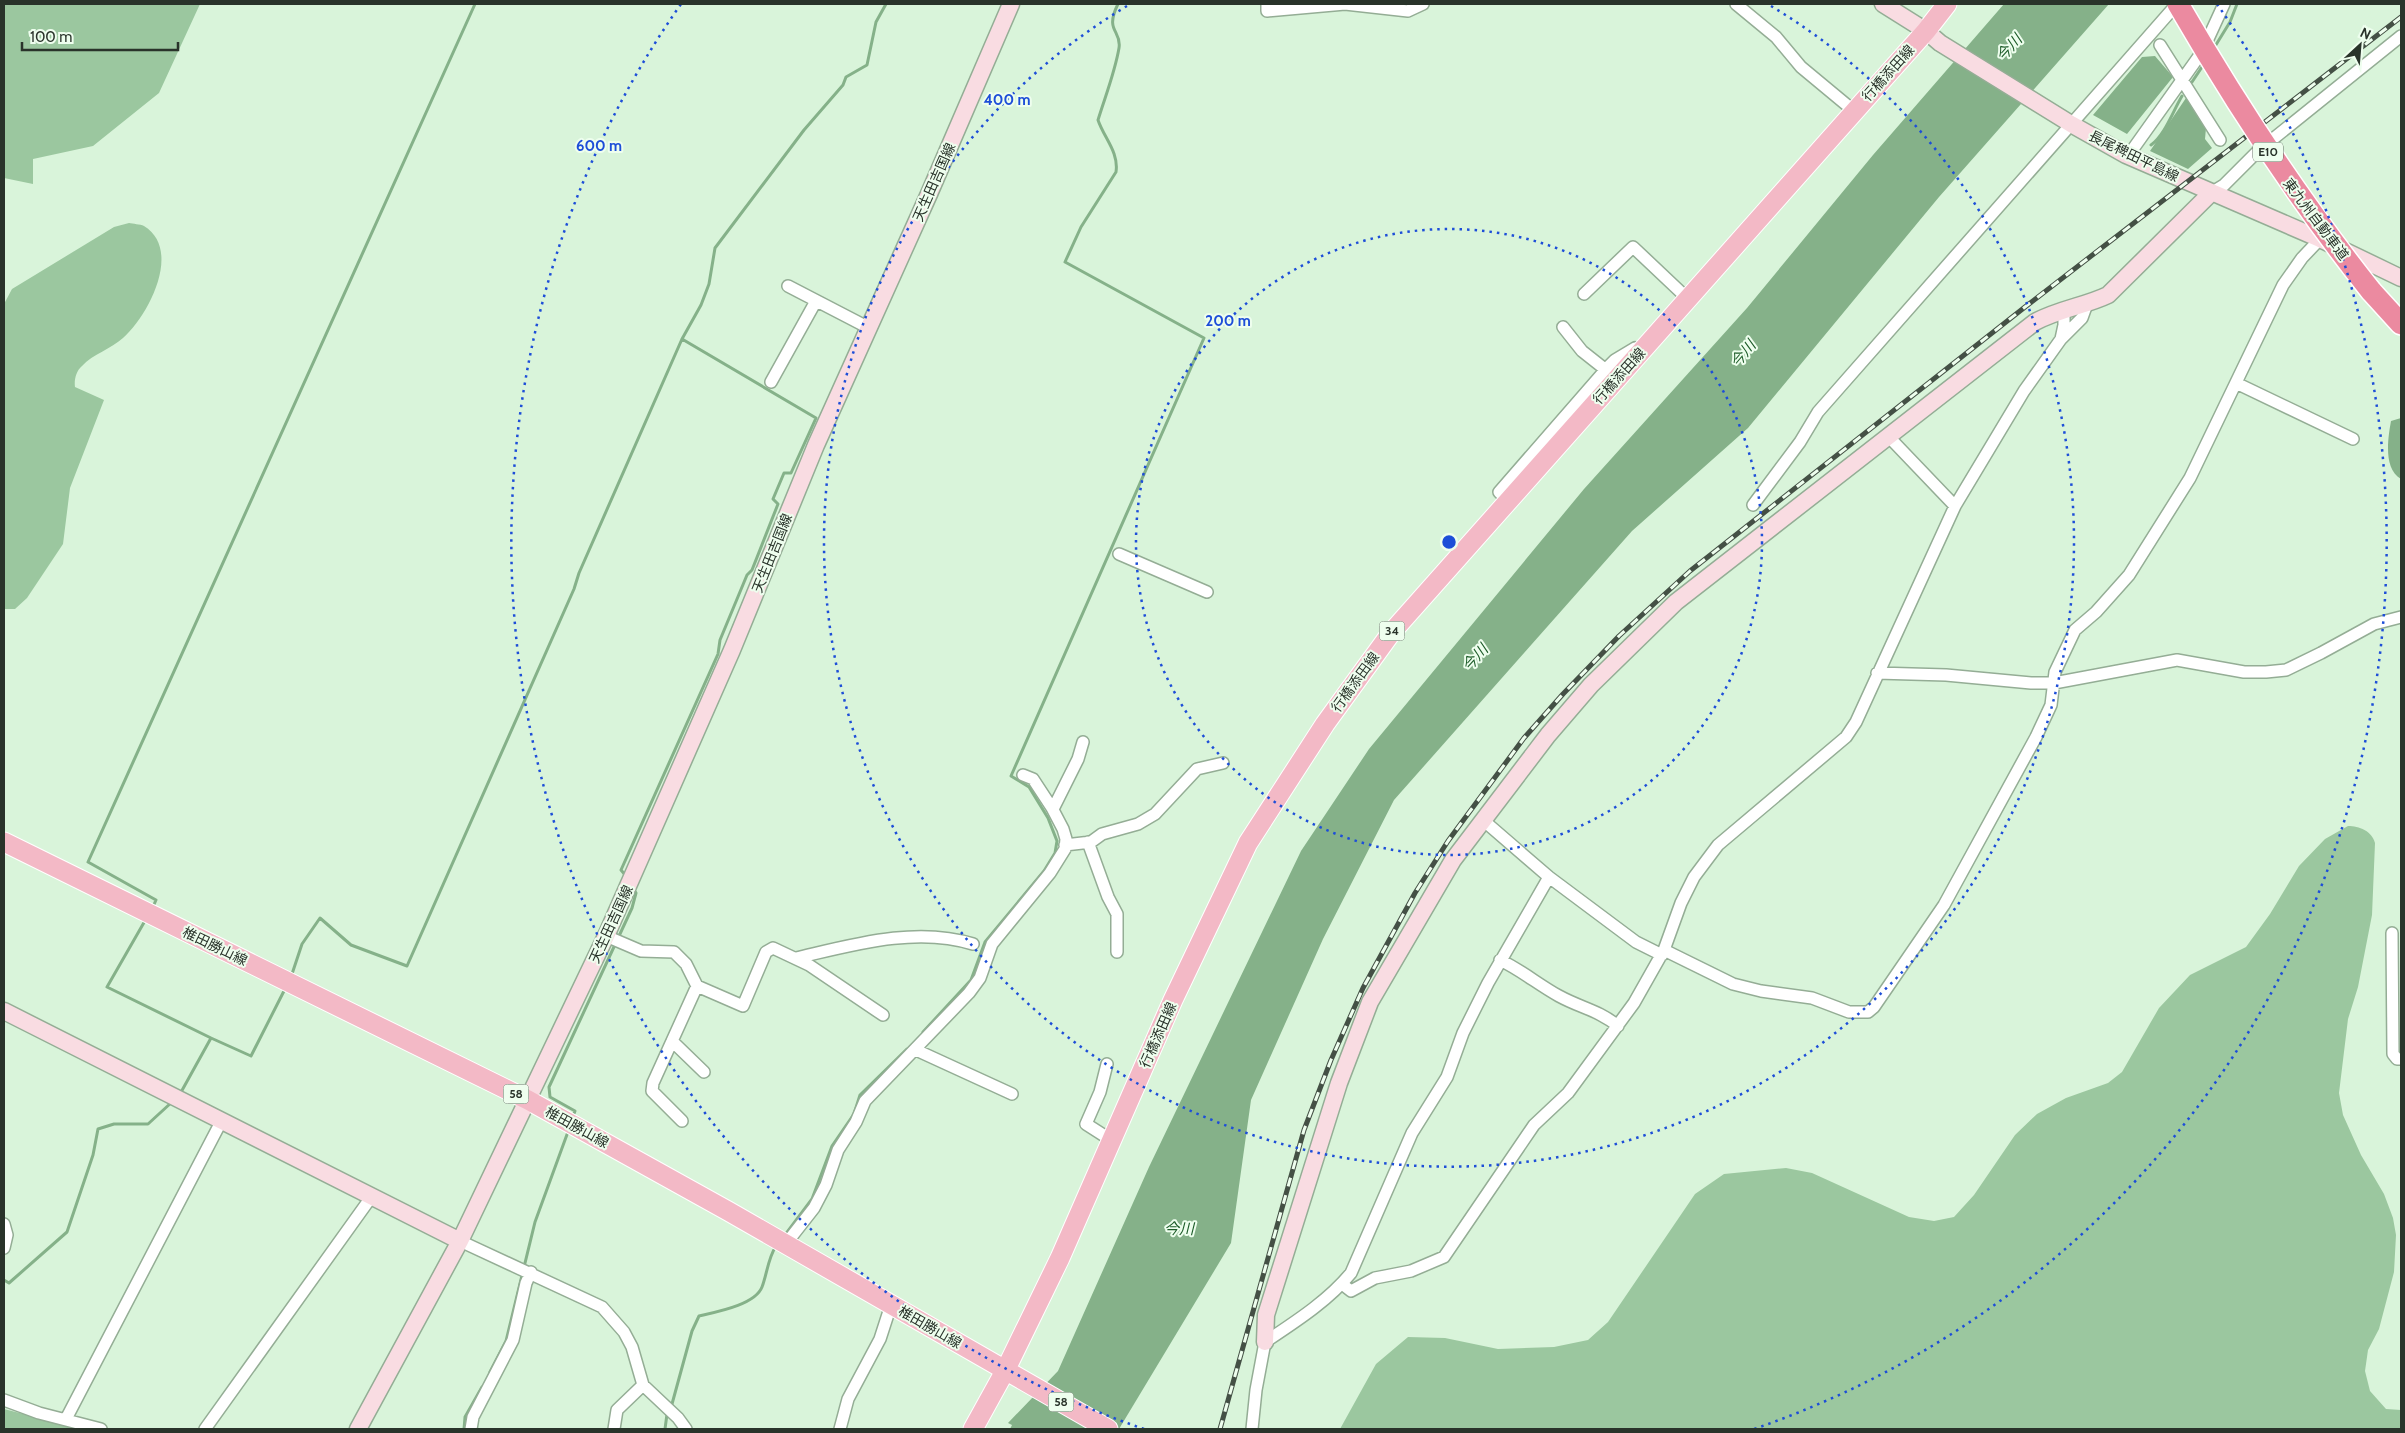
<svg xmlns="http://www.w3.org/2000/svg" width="2405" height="1433" font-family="Cabin,'Noto Sans JP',sans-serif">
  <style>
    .forest { fill: #9bc79f }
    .water { fill: #85b189 }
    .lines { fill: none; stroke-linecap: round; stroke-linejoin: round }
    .stream { stroke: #85b189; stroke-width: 3 }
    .street-casing { stroke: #94ad95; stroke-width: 14 }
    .secondary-casing { stroke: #94ad95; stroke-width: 19 }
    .primary-casing { stroke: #fff; stroke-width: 21 }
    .highway-casing { stroke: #fff; stroke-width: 24 }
    .street { stroke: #fff; stroke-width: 11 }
    .secondary { stroke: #f9dce2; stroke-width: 16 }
    .primary { stroke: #f3b9c6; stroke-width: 19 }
    .highway { stroke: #eb8aa0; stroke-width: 21 }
    .rail-casing { stroke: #445045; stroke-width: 5 }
    .rail { stroke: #eefeee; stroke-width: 3; stroke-dasharray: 9; stroke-linecap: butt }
    .highway-bridge-casing { stroke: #fff; stroke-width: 24; stroke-linecap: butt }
    .highway-bridge { stroke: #eb8aa0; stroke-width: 21 }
    .ring { fill: none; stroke: #1d4ed8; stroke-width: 2.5; stroke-dasharray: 2.5 5 }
    .labels { text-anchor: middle; stroke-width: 4; stroke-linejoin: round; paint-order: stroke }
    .shield { fill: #eefeee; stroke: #647065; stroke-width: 1 }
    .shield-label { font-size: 12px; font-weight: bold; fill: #29332a }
    .street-label { font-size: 14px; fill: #29332a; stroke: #eefeee }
    .water-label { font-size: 15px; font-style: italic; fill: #1c5b28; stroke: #eefeee }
    .centre { fill: #1d4ed8; stroke: #eefeee; stroke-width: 2.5 }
    .ring-label { font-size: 15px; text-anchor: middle; font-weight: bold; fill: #1d4ed8; stroke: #eefeee; stroke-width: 4; stroke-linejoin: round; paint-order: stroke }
  </style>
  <rect width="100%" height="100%" fill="#d9f4da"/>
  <path class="forest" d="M4,4H200L159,93L93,146L33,159V184L4,178Z
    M129,223C133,224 140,224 144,226C183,250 148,316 123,338C111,349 93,354 82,366C76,371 74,380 75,387L104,400L70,488L63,544L27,598L15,609H4V304L12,289L114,227Z
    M2348,826C2359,826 2372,831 2375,843L2372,915L2358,987L2348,1019L2339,1093L2343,1115L2361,1155L2384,1194L2393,1218L2396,1235L2394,1272L2379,1329L2368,1350L2365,1371L2370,1391L2386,1409L2401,1410V1429H1340L1376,1364L1408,1337L1445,1338L1498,1349L1554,1347L1588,1340L1608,1322L1695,1194L1724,1174L1786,1168L1812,1173L1909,1217L1934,1221L1954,1217L1974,1195L2015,1135L2037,1114L2066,1098L2108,1083L2122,1072L2159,1008L2190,975L2246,947L2270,914L2299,866L2325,839Z
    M4,1409L74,1427L82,1429H4Z"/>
  <path class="water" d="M2004,4H2109L1939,197L1748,428L1632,531L1394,800L1323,939L1251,1100L1231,1243L1119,1429H1010L1012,1425L1008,1423L1058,1371L1149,1167L1301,851L1369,749L1584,489L1747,308L1873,155Z
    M2155,56L2173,77L2127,134L2093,115L2142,57Z
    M2186,98L2206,128L2205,139L2212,148L2188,169L2150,151Z
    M2401,418V479C2383,469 2388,438 2391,421Z"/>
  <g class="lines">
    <path class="stream" d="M2214,48L2230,22L2237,4
      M2192,82L2204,64
      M2151,145C2165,135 2173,111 2182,96
      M626,876L621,870L718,654L720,640L747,575L752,570L778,504L773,499L784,473H791L816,418L682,339
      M152,909L156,900L88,862L475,4
      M146,919L107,987L211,1038L180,1094
      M291,977L302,944L320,918L351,945L407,966L574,589L579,573L682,339L701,305L709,284L715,248L804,130L843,85L846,77L867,65L876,22L886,4
      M923,1032L971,980L985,942L1044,871L1055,853L1057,841L1048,818L1029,787L1011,776L1204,338L1065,262L1081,227L1116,172C1119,152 1104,138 1098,120C1105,97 1115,72 1119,48C1122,30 1104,32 1118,4
      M211,1038L251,1056L286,987
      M572,1119L575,1111L550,1097L549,1087L632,908L636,893L633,888
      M785,1235L812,1199L832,1146L854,1114L860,1095L907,1049
      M4,1280L9,1283L67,1232L93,1155L98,1129L114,1124H148L172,1102
      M490,1372L506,1341L535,1222L569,1129
      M672,1404L692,1331L699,1316C716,1312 755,1305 762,1287C767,1274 768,1258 776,1246
      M464,1429L465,1417L482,1387
      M665,1429L667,1414"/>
    <defs>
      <path id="street" d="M1267,4V11L1345,4L1408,11L1423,4
        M1736,4L1776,37L1801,67L1854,111
        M2160,45L2220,140
        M2128,156L2202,52L2224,4
        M2211,193L2224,185L2258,151L2401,36
        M788,286L869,328
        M1584,294L1633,247L1688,299
        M1563,327L1582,351L1606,370
        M2061,339L2064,325V310
        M771,382L816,301
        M2236,383L2353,439
        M1888,436L1955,506
        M1508,501L1499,492L1607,368L1615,360L1635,348L1640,352
        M1753,505L1800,442L1818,412L2177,4
        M1119,554L1207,592
        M1877,673L1946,675L2031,683H2054L2177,660L2244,672H2266L2286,670L2321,653L2374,624L2401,617
        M1053,809L1078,759L1083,742
        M1483,820L1549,877L1636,942L1662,955
        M1088,842L1108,897L1117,914V952
        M1065,845L1091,842L1102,834L1138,824L1155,814L1197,769L1223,763
        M2392,933L2393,1054L2397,1059H2401
        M606,936L641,951L674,952L686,964L697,986L743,1006L766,952L773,948L809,965L883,1015
        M1664,950L1733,984L1761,991L1812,998L1849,1012H1868L1874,1007L1944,905L2036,737L2051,705L2055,672L2075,630L2096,612L2129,575L2190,478L2283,285L2302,258L2320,239
        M796,958C852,945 916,926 973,944
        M1500,960C1521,970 1539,985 1559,996C1581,1008 1598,1010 1618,1026
        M672,1041L704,1072
        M916,1050L1012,1094
        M1107,1064L1100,1092L1086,1124L1111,1140
        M682,1121L652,1091L653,1083L697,986
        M4,1224L7,1235L4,1248
        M460,1241L602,1307L624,1332L632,1347L643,1385L678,1418L686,1429
        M785,1245L814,1208L826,1185L838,1150L856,1122L865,1101L969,993L980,978L992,944L1050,873L1065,849L1066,839L1063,829L1052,808L1033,779L1023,775
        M1342,1284L1351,1291L1375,1278L1411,1271L1444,1257L1534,1125L1568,1093L1634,1003L1664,950L1681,903L1694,877L1718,845L1846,737L1856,722L1955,506L2024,391L2061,339L2082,318L2087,304
        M4,1400L39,1413L101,1429
        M66,1419L222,1120
        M205,1429L372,1196
        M471,1429L473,1417L513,1340L526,1283L531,1272
        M614,1429L617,1410L643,1385
        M840,1429L848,1399L880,1339L891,1305
        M1252,1429L1256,1390L1265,1342C1295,1322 1328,1301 1351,1273L1412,1133L1447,1077L1463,1033L1488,983L1549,877"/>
      <path id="secondary" d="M1883,4L1926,31L1940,43L2071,124L2126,155L2320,239L2401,278
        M4,1011L460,1241
        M1265,1342L1266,1315L1339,1083L1370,1002L1453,860L1548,735L1591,685L1676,602L2035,322C2059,309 2085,306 2108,295L2211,193
        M358,1429L460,1241L606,936L732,650L816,445L929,194L1011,4"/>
      <path id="primary" d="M4,842L528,1100L728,1211L1108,1429
        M973,1429L1005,1371L1060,1258L1173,1000L1248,843L1325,724L1391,633L1926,31L1947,4"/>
      <path id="highway" d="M2371,291L2401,324"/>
    </defs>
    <use href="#street" class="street-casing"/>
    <use href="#secondary" class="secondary-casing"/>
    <use href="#primary" class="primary-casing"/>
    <use href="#highway" class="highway-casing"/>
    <use href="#street" class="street"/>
    <use href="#secondary" class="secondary"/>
    <use href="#primary" class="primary"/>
    <use href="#highway" class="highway"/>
    <defs>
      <path id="rail" d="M1220,1429L1304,1130L1331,1060L1363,988L1415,893L1448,841L1524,738L1563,694L1619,636L1690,571L2025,307L2401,17"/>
    </defs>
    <use href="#rail" class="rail-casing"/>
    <use href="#rail" class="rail"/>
    <defs>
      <path id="highway-bridge" d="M2178,4C2237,106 2298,199 2371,291"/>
    </defs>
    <use href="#highway-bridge" class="highway-bridge-casing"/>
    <use href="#highway-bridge" class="highway-bridge"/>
  </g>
  <g class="ring">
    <circle cx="1449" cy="542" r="313"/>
    <path d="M1771 6A625 625 0 1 1 1127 6"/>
    <path d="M1144 1429A938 938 0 0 1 681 4M2217 4A938 938 0 0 1 1754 1429"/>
  </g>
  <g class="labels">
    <g class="shield">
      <rect x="2253" y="142.5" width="30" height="19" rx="4"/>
      <rect x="1379.5" y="621.5" width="25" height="19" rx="4"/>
      <rect x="503.5" y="1084.5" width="25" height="19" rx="4"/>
      <rect x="1048.5" y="1392.5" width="25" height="19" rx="4"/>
    </g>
    <g class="shield-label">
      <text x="2268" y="156">E10</text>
      <text x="1392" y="635">34</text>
      <text x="516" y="1098">58</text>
      <text x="1061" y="1406">58</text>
    </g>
    <g class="street-label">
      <text transform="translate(1888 73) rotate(-48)" y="5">行橋添田線</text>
      <text transform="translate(2134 156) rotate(26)" y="5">長尾稗田平島線</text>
      <text transform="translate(934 182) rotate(-66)" y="5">天生田吉国線</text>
      <text transform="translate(2316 219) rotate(53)" y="5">東九州自動車道</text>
      <text transform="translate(1619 376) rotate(-48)" y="5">行橋添田線</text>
      <text transform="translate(772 553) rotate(-68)" y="5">天生田吉国線</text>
      <text transform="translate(1355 682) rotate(-54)" y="5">行橋添田線</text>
      <text transform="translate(611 924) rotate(-65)" y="5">天生田吉国線</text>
      <text transform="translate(215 946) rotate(26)" y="5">椎田勝山線</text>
      <text transform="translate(1158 1035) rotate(-66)" y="5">行橋添田線</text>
      <text transform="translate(577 1127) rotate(29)" y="5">椎田勝山線</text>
      <text transform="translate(930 1327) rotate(30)" y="5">椎田勝山線</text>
    </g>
    <g class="water-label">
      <text transform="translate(2009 48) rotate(-48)" y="5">今川</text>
      <text transform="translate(1743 354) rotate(-50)" y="5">今川</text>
      <text transform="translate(1475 658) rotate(-48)" y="5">今川</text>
      <text x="1179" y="1234">今川</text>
    </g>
  </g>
  <circle cx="1449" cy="542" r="8" class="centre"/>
  <g class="ring-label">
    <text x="1007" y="105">400 m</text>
    <text x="599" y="151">600 m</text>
    <text x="1228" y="326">200 m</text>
  </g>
  <rect width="2405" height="1433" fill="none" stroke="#29332a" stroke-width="10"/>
  <g transform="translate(2360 45) rotate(26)" stroke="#eefeee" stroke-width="4" paint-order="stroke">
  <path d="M0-4L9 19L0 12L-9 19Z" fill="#29332a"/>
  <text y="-8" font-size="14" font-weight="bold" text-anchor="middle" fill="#29332a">N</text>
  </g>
  <path d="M22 42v8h156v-8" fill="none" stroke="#29332a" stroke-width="2.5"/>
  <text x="30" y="42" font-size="15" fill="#29332a" stroke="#eefeee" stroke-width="4" paint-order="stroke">100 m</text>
</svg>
